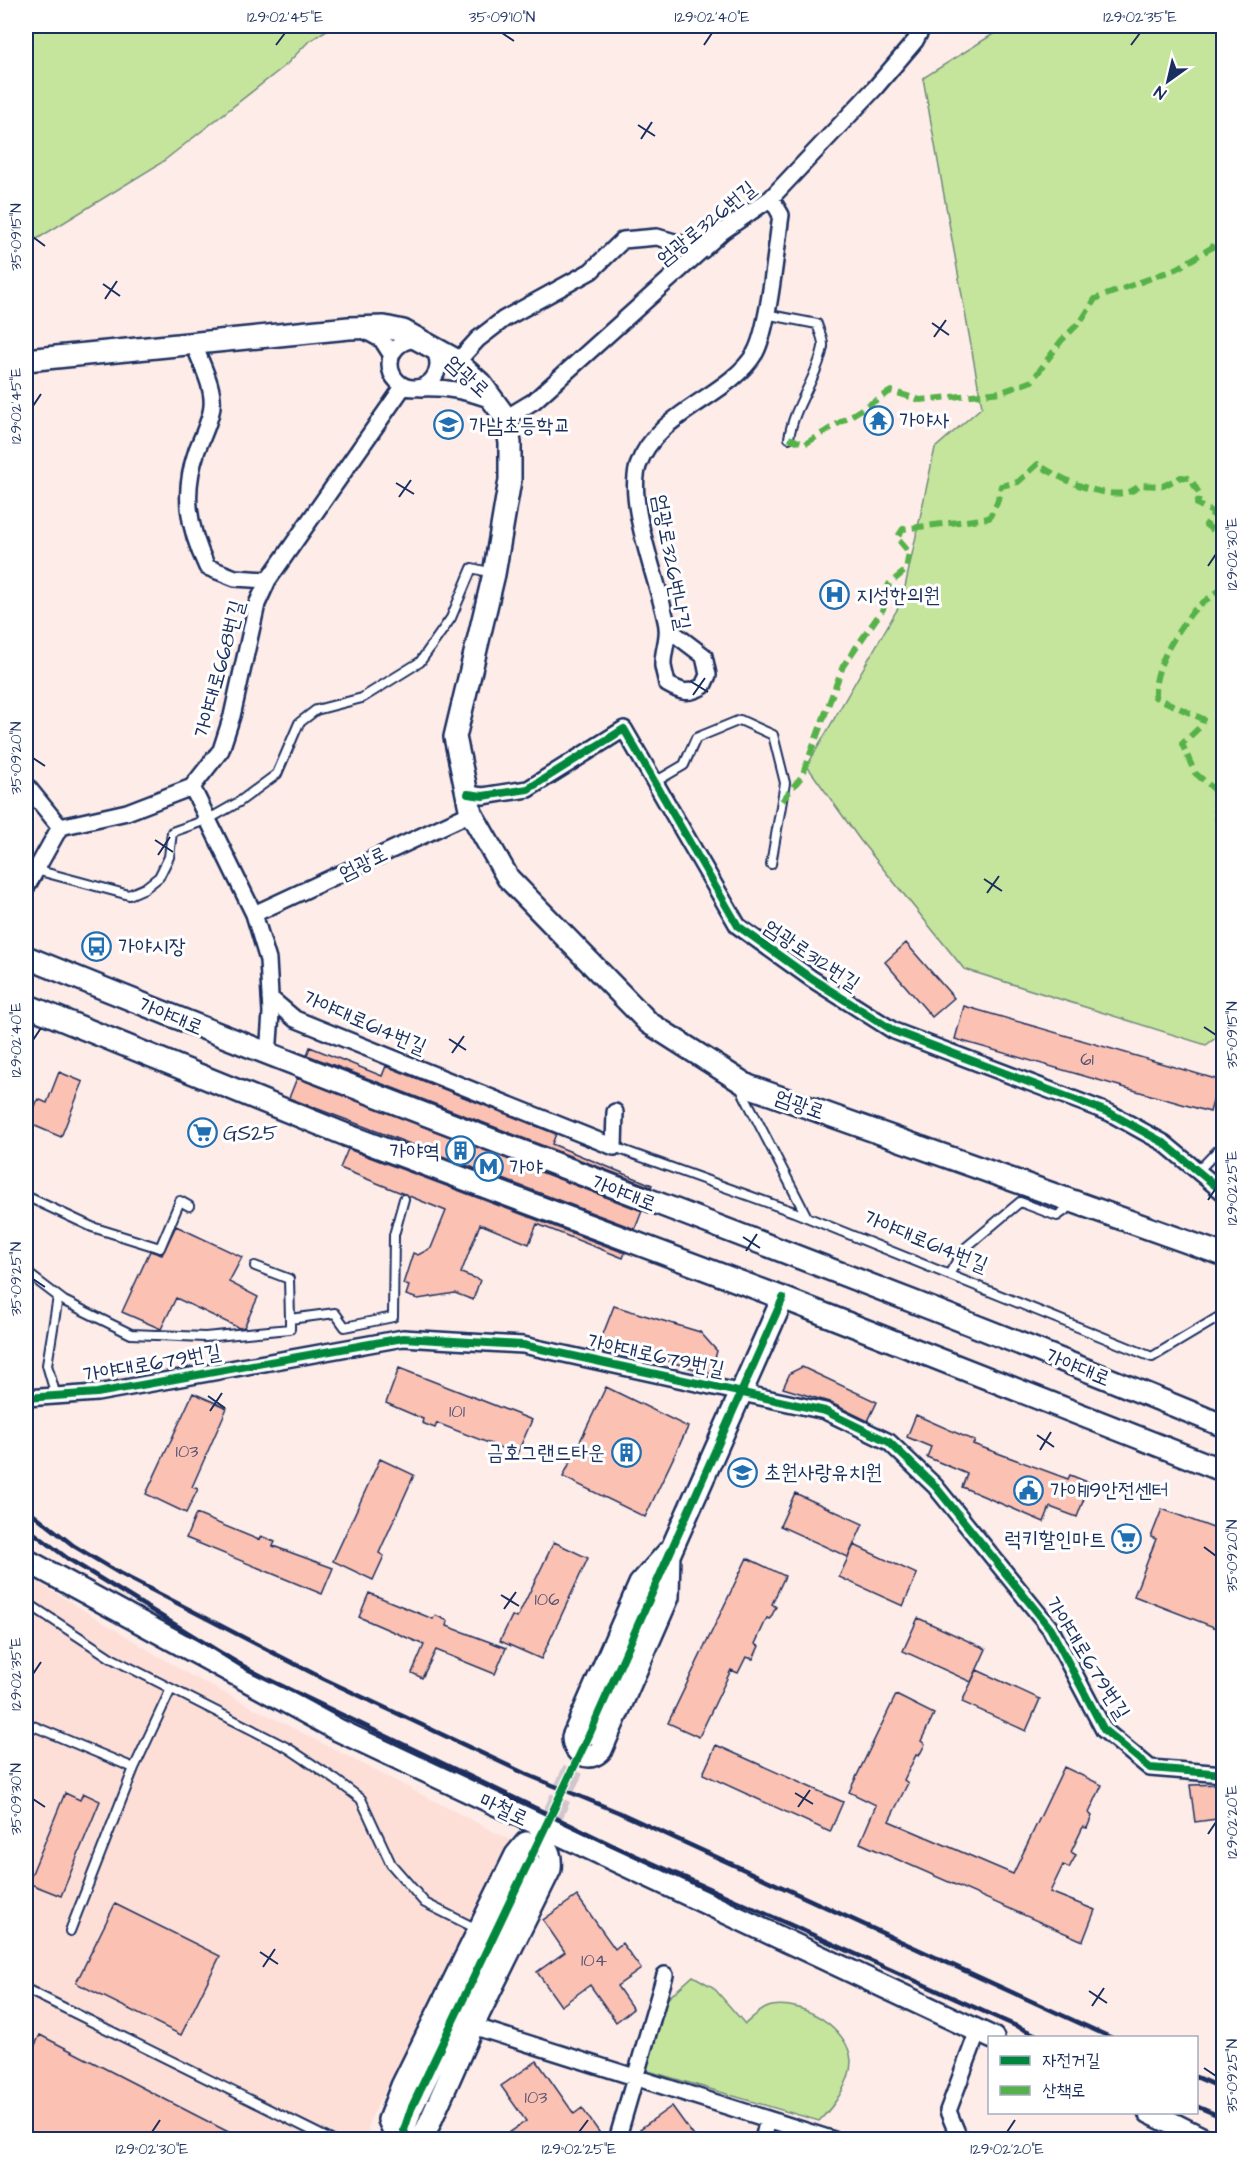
<svg xmlns="http://www.w3.org/2000/svg" width="1249" height="2165" font-family="'Architects Daughter','Poor Story',sans-serif">
  <style>
    .built { fill: #fddfd8 }
    .green { fill: #c5e49c; stroke: #708a7d; stroke-width: 1.5 }
    .building { fill: #fbc1b3; stroke: #1b2f5e; stroke-width: 1.5 }
    .lines { fill: none; stroke-linecap: round; stroke-linejoin: round }
    .secondary-tunnel { stroke: #d1c6cc; stroke-width: 21; stroke-dasharray: 21 10; stroke-linecap: butt }
    .lane-casing { stroke: #1b2f5e; stroke-width: 12 }
    .street-casing { stroke: #1b2f5e; stroke-width: 20 }
    .secondary-casing { stroke: #1b2f5e; stroke-width: 26 }
    .lane { stroke: #fff; stroke-width: 8 }
    .street { stroke: #fff; stroke-width: 15 }
    .secondary { stroke: #fff; stroke-width: 21 }
    .rail { stroke: #1b2f5e; stroke-width: 4.5 }
    .quiet { stroke: #55b248; stroke-width: 6; stroke-dasharray: 12 6; stroke-linecap: butt }
    .cycleway-casing { stroke: #fff; stroke-width: 11 }
    .cycleway { stroke: #00873e; stroke-width: 8 }
    .ticks { fill: none; stroke: #1b2f5e; stroke-width: 2 }
    .labels { text-anchor: middle; stroke-width: 6; stroke-linejoin: round; paint-order: stroke }
    .number-label { font-size: 18px; fill: #535473 }
    .street-label { font-size: 21px; fill: #1b2f5e; stroke: #fff }
    .poi-label { font-size: 21px; fill: #1b2f5e; stroke: #fff; text-anchor: start }
    .neatline { fill: none; stroke: #1b2f5e; stroke-width: 2 }
    .ticks-label { font-size: 15px; text-anchor: middle; fill: #1b2f5e }
  </style>
  <rect width="100%" height="100%" fill="#feece8"/>
  <filter id="ink" filterUnits="userSpaceOnUse"><feTurbulence type="fractalNoise" baseFrequency=".0167" numOctaves="2"/><feDisplacementMap in="SourceGraphic" scale="12" xChannelSelector="R" yChannelSelector="G"/><feConvolveMatrix kernelMatrix="1 2 1 2 8 2 1 2 1" color-interpolation-filters="sRGB"/></filter>
  <g filter="url(#ink)">
    <path class="built" d="M26,1575L188,1674L512,1841L369,2122L367,2139H26Z"/>
    <path class="green" d="M26,26H333L308,42L286,65L161,163L27,245L26,249Z
      M1006,26H1223L1224,1032L1206,1045L964,969L860,840L807,766L902,601L935,448L982,407L923,78Z
      M693,1976L713,1987L745,2024C753,2017 762,2008 772,2006C802,2000 849,2028 851,2061C851,2083 833,2107 819,2121L645,2070L665,2001Z"/>
    <path class="building" d="M906,943L954,998L932,1017L885,962Z
      M964,1006L1219,1080L1210,1112L955,1039Z
      M310,1047L382,1076L386,1066L556,1134L552,1144L652,1185L651,1187L307,1055Z
      M59,1072L83,1082L61,1137L28,1123L38,1099L47,1103Z
      M297,1078L642,1211L635,1229L289,1098Z
      M340,1146L625,1253L623,1258L537,1224L529,1244L480,1224L461,1273L480,1280L473,1300L455,1293L418,1299L406,1295L409,1286L403,1284L413,1253L418,1255L431,1248L446,1211L340,1168L348,1149Z
      M176,1226L242,1257L229,1282L258,1297L244,1327L239,1328L176,1298L161,1329L122,1312L150,1251L162,1255Z
      M614,1306L700,1332L717,1351L711,1374L661,1359L659,1364L637,1355L635,1359L598,1347Z
      M802,1367L877,1402L868,1421L829,1402L783,1388L790,1373Z
      M399,1368L532,1420L517,1454L437,1423L435,1428L422,1423L423,1419L386,1403Z
      M606,1387L688,1427L645,1517L563,1477Z
      M193,1393L227,1408L192,1487L198,1489L186,1513L146,1494Z
      M916,1415L975,1441L973,1444L1068,1479L1070,1475L1090,1483L1077,1517L1050,1507L1044,1522L962,1487L967,1474L927,1457L931,1447L907,1437Z
      M380,1459L414,1475L379,1553L384,1556L373,1580L333,1561Z
      M795,1493L863,1524L848,1557L780,1526Z
      M1162,1509L1224,1532V1631L1134,1596L1156,1539L1151,1537Z
      M196,1514L259,1540L261,1536L275,1542L273,1546L333,1568L322,1594L186,1538Z
      M554,1542L588,1558L541,1659L500,1641L512,1616L517,1618Z
      M854,1545L917,1574L903,1606L839,1577Z
      M747,1558L785,1576L772,1604L776,1607L770,1619L767,1618L755,1644L759,1646L753,1659L746,1657L738,1673L731,1670L699,1737L668,1723Z
      M369,1593L433,1619L435,1615L448,1621L447,1626L506,1648L495,1674L436,1650L422,1678L412,1673L424,1645L359,1617Z
      M918,1618L986,1649L971,1682L903,1651Z
      M977,1670L1040,1699L1026,1731L962,1702Z
      M896,1695L934,1714L921,1741L925,1744L919,1756L916,1755L904,1780L908,1783L889,1821L1013,1874L1064,1767L1102,1785L1089,1813L1092,1816L1087,1828L1083,1827L1071,1852L1076,1855L1069,1868L1063,1865L1050,1892L1095,1910L1083,1941L860,1843L876,1805L849,1792Z
      M716,1745L843,1802L830,1832L703,1774Z
      M1224,1784V1818L1195,1822L1190,1785Z
      M65,1793L80,1800L83,1793L100,1801L61,1896L28,1883Z
      M577,1896L615,1949L622,1943L641,1969L617,1986L633,2009L616,2022L590,1985L561,2006L537,1972L565,1952L543,1920Z
      M115,1904L220,1956L181,2035L76,1983Z
      M40,2035L242,2139H26V2063Z
      M537,2061L574,2114L582,2108L604,2139H500L526,2121L501,2086Z
      M672,2106L696,2139H648L640,2129Z"/>
    <g class="lines">
      <path class="secondary-tunnel" d="M539,1845L588,1737"/>
      <defs>
        <path id="lane" d="M765,314L817,324C819,331 824,340 823,347C817,379 794,405 789,438
          M655,782L684,765L696,738L740,720L773,735L785,783L771,864
          M36,870L129,895L145,888L159,877L169,857L172,832L209,819L239,802L277,774L299,723L316,710L362,698L420,662L451,618L472,568L492,573
          M740,1087L807,1217
          M614,1147L794,1212L1152,1357L1224,1314
          M1198,1171L1224,1144
          M28,1197L92,1227L160,1248L180,1201L189,1206
          M255,1266L289,1279L290,1319
          M26,1272L64,1301L131,1334L205,1337L290,1329V1319L335,1313L345,1327L393,1317L394,1235L404,1199
          M950,1273L964,1249L1020,1202L1057,1216L1074,1204
          M56,1396L47,1365L58,1297
          M26,1602L111,1658L288,1748L336,1780L361,1799L391,1864L425,1903L477,1929
          M26,1723L134,1768
          M70,1931L134,1768L171,1689
          M26,1989L331,2140"/>
        <path id="street" d="M360,328L382,340L391,354
          M390 364a24 24 0 1 1 48 0a24 24 0 1 1-48 0Z
          M194,344C200,362 214,386 212,406C211,420 202,437 197,450C182,493 188,527 207,567L235,578L268,580
          M457,362L478,339L504,319L591,271L623,240L657,237L703,250
          M421,388C448,387 468,391 494,401
          M506,418L534,401L723,231L771,198L875,88L915,41L923,26
          M667,628L704,656L708,675L703,686C688,695 681,692 667,684C666,678 664,672 663,666C662,653 669,639 667,626C660,584 626,505 638,466C656,412 729,397 755,353C769,328 776,248 781,215L771,198
          M26,785L60,827
          M192,787L254,914L268,960L271,1013L268,1056
          M468,794L483,796L528,789L624,729L738,926L812,979L894,1031L1110,1113L1164,1143L1224,1193
          M26,888L60,827L127,812L192,787L221,750L232,716L257,604L268,580L403,387
          M254,914L471,813
          M270,998L295,1019L614,1147L615,1112
          M26,1398L97,1393L403,1338L523,1345L825,1411L889,1442L935,1486L1050,1628L1104,1730L1150,1768L1224,1774
          M463,2023L834,2140
          M617,2140L665,1975
          M763,2140L768,2119
          M960,2140L948,2111L978,2031"/>
        <path id="secondary" d="M26,360L349,328L384,327L403,331L452,358L481,384L506,418L510,443V480L494,574L455,737L471,813L508,878L649,1023L748,1086L1224,1255
          M26,957C423,1119 827,1262 1224,1426
          M26,1005L344,1134L783,1298L1224,1471
          M669,1551L668,1597L601,1750C589,1763 573,1753 573,1737L640,1584Z
          M26,1560L338,1730L993,2038
          M590,1733L783,1298
          M1149,2112L1205,2140
          M398,2140L389,2120L402,2086L516,1855L526,1843C545,1841 552,1850 550,1869L472,2027L422,2140
          M407,2140L404,2130L411,2109L530,1863"/>
      </defs>
      <use href="#lane" class="lane-casing"/>
      <use href="#street" class="street-casing"/>
      <use href="#secondary" class="secondary-casing"/>
      <use href="#lane" class="lane"/>
      <use href="#street" class="street"/>
      <use href="#secondary" class="secondary"/>
      <path class="rail" d="M26,1508L74,1546L119,1573L324,1679L528,1775L618,1812L1112,2038
        M26,1527L67,1558L247,1669L612,1845L1043,2038
        M1196,2077L1224,2089
        M1196,2106L1224,2118"/>
      <path class="quiet" d="M789,438L805,444L891,391L920,400L1002,392L1032,381L1061,341L1082,320L1095,299L1178,268L1211,248L1222,237L1224,231
        M1224,587C1213,596 1198,604 1190,615C1173,638 1154,667 1155,697L1203,719L1200,727L1182,744L1195,773L1214,789L1218,825L1224,834
        M782,801L802,776L843,666L883,609L889,584L906,570L909,552L897,538L903,529L989,518L997,503L1001,486L1018,482L1038,464C1059,479 1119,508 1140,485L1163,486L1181,477L1190,478L1200,495L1197,504L1214,513L1206,525L1224,538"/>
      <defs>
        <path id="cycleway" d="M468,794L483,796L528,789L624,729L738,926L812,979L894,1031L1110,1113L1164,1143L1224,1193
          M26,1398L97,1393L403,1338L523,1345L825,1411L889,1442L935,1486L1050,1628L1104,1730L1150,1768L1224,1774
          M407,2140L404,2130L411,2109L590,1733L783,1298"/>
      </defs>
      <use href="#cycleway" class="cycleway-casing"/>
      <use href="#cycleway" class="cycleway"/>
    </g>
  </g>
  <path class="ticks" d="M502,33L514,41M276,45L285,33M704,45L712,33M1131,45L1140,33M638,125L655,136M641,139L652,122M33,237L45,246M103,284L120,296M105,299L117,281M932,323L949,335M934,337L946,320M33,406L41,394M396,483L414,494M399,497L411,480M1208,566L1216,554M690,681L708,692M693,695L705,678M33,758L45,766M155,840L173,852M158,855L170,837M984,879L1002,891M987,893L999,876M1204,1027L1216,1035M449,1039L466,1050M33,1040L41,1028M452,1053L464,1036M1208,1200L1216,1188M743,1237L760,1248M746,1251L757,1234M33,1279L45,1287M208,1396L225,1408M210,1411L222,1393M1037,1435L1054,1447M1040,1450L1051,1432M1204,1547L1216,1556M501,1595L519,1606M504,1609L516,1592M33,1674L41,1662M795,1793L813,1804M33,1799L45,1807M798,1807L810,1790M1208,1834L1216,1822M260,1952L278,1964M263,1967L275,1949M1089,1991L1107,2003M1092,2006L1104,1988M1204,2068L1216,2076M152,2132L160,2120M579,2132L588,2120M1007,2132L1015,2120"/>
  <defs>
    <symbol id="temple-ring" viewBox="-11 -11 22 22"><circle r="9.5" fill="#fff" stroke="#1f6fb2" stroke-width="1.5"/><path d="M0-6L5-2H3V0L6.5 2.5H4V6H1.5V3h-3V6H-4V2.5H-6.5L-3 0V-2H-5Z" fill="#1f6fb2"/></symbol>
    <symbol id="school-ring" viewBox="-11 -11 22 22"><circle r="9.5" fill="#fff" stroke="#1f6fb2" stroke-width="1.5"/><path d="M0-5L7-2L0 1L-7-2ZM-4 1L0 2.5L4 1V4Q0 6-4 4Z" fill="#1f6fb2"/></symbol>
    <symbol id="hospital-ring" viewBox="-11 -11 22 22"><circle r="9.5" fill="#fff" stroke="#1f6fb2" stroke-width="1.5"/><path d="M-5-5h3v3.5h4V-5h3V5h-3V1.5h-4V5h-3Z" fill="#1f6fb2"/></symbol>
    <symbol id="bus-ring" viewBox="-11 -11 22 22"><circle r="9.5" fill="#fff" stroke="#1f6fb2" stroke-width="1.5"/><path d="M-5-6H5V4H4V6H2V4H-2V6H-4V4H-5ZM-3.5-4V0h7V-4ZM-3.5 1.2v1.5H-2V1.2ZM2 1.2v1.5H3.5V1.2Z" fill="#1f6fb2"/></symbol>
    <symbol id="supermarket-ring" viewBox="-11 -11 22 22"><circle r="9.5" fill="#fff" stroke="#1f6fb2" stroke-width="1.5"/><path d="M-6-5.5h2.5l.6 2H6L4.5 2H-2.5L-4.4-4H-6ZM-1.5 3.2a1.3 1.3 0 1 0 .1 0ZM3 3.2a1.3 1.3 0 1 0 .1 0Z" fill="#1f6fb2"/></symbol>
    <symbol id="building-ring" viewBox="-11 -11 22 22"><circle r="9.5" fill="#fff" stroke="#1f6fb2" stroke-width="1.5"/><path d="M-4-6H4V6H1V3H-1V6H-4ZM-2.5-4.3h1.7v1.8h-1.7ZM.8-4.3h1.7v1.8H.8ZM-2.5-1h1.7V.8h-1.7ZM.8-1h1.7V.8H.8Z" fill="#1f6fb2"/></symbol>
    <symbol id="metro-ring" viewBox="-11 -11 22 22"><circle r="9.5" fill="#fff" stroke="#1f6fb2" stroke-width="1.5"/><path d="M-5.5 5V-5H-3L0 0L3-5H5.5V5H3V-.5L0 4L-3-.5V5Z" fill="#1f6fb2"/></symbol>
    <symbol id="civic-ring" viewBox="-11 -11 22 22"><circle r="9.5" fill="#fff" stroke="#1f6fb2" stroke-width="1.5"/><path d="M-.6-6.5H3V-4.5H.6V-3L4-1V1h2V6H-6V1h2V-1L-.6-3ZM-1.2 2.5V6h2.4V2.5Z" fill="#1f6fb2"/></symbol>
  </defs>
  <g fill-rule="evenodd">
    <use href="#temple-ring" x="862" y="404" width="33" height="33"/>
    <use href="#school-ring" x="432" y="408" width="33" height="33"/>
    <use href="#hospital-ring" x="818" y="578" width="33" height="33"/>
    <use href="#bus-ring" x="80" y="930" width="33" height="33"/>
    <use href="#supermarket-ring" x="186" y="1116" width="33" height="33"/>
    <use href="#building-ring" x="444" y="1134" width="33" height="33"/>
    <use href="#metro-ring" x="472" y="1150" width="33" height="33"/>
    <use href="#building-ring" x="610" y="1436" width="33" height="33"/>
    <use href="#school-ring" x="726" y="1456" width="33" height="33"/>
    <use href="#civic-ring" x="1012" y="1474" width="33" height="33"/>
    <use href="#supermarket-ring" x="1110" y="1522" width="33" height="33"/>
  </g>
  <g class="labels">
    <g class="number-label">
      <text x="1087" y="1065">61</text>
      <text x="457" y="1417">101</text>
      <text x="187" y="1457">103</text>
      <text x="547" y="1605">106</text>
      <text x="594" y="1966">104</text>
      <text x="536" y="2103">103</text>
    </g>
    <g class="street-label">
      <text transform="translate(706 223) rotate(-39)" y="7">엄광로326번길</text>
      <text transform="translate(468 376) rotate(43)" y="7">엄광로</text>
      <text transform="translate(672 562) rotate(80)" y="7">엄광로326번나길</text>
      <text transform="translate(219 669) rotate(-75)" y="7">가야대로668번길</text>
      <text transform="translate(363 863) rotate(-26)" y="7">엄광로</text>
      <text transform="translate(812 955) rotate(34)" y="7">엄광로312번길</text>
      <text transform="translate(171 1016) rotate(22)" y="7">가야대로</text>
      <text transform="translate(365 1022) rotate(23)" y="7">가야대로614번길</text>
      <text transform="translate(800 1104) rotate(20)" y="7">엄광로</text>
      <text transform="translate(624 1193) rotate(21)" y="7">가야대로</text>
      <text transform="translate(926 1241) rotate(22)" y="7">가야대로614번길</text>
      <text transform="translate(656 1355) rotate(12)" y="7">가야대로679번길</text>
      <text transform="translate(152 1363) rotate(-10)" y="7">가야대로679번길</text>
      <text transform="translate(1078 1367) rotate(22)" y="7">가야대로</text>
      <text transform="translate(1088 1658) rotate(58)" y="7">가야대로679번길</text>
      <text transform="translate(504 1809) rotate(25)" y="7">마철로</text>
    </g>
    <g class="poi-label">
      <text x="899" y="427">가야사</text>
      <text x="469" y="432">가남초등학교</text>
      <text x="856" y="602">지성한의원</text>
      <text x="118" y="953">가야시장</text>
      <text x="223" y="1140">GS25</text>
      <text x="440" y="1158" text-anchor="end">가야역</text>
      <text x="509" y="1174">가야</text>
      <text x="605" y="1459" text-anchor="end">금호그랜드타운</text>
      <text x="764" y="1479">초원사랑유치원</text>
      <text x="1050" y="1497">가야119안전센터</text>
      <text x="1106" y="1546" text-anchor="end">럭키할인마트</text>
    </g>
  </g>
  <rect width="1249" height="2165" fill="none" stroke="#fff" stroke-width="66"/>
  <rect x="988" y="2036" width="210" height="78" fill="#ffffff" stroke="#a4acbf" stroke-width="1.5"/>
  <rect x="1000" y="2056" width="30" height="9" fill="#00873e" stroke="#a4acbf" stroke-width="1.5"/>
  <text x="1042" y="2066" font-size="18" fill="#1b2f5e">자전거길</text>
  <rect x="1000" y="2086" width="30" height="9" fill="#55b248" stroke="#a4acbf" stroke-width="1.5"/>
  <text x="1042" y="2096" font-size="18" fill="#1b2f5e">산책로</text>
  <g transform="translate(1168 81) rotate(214)" stroke="#ffffff" stroke-width="4.5" paint-order="stroke">
  <path d="M0-4.5L10 22L0 15L-10 22Z" fill="#1b2f5e"/>
  <text y="-9" font-size="16" font-weight="bold" text-anchor="middle" fill="#1b2f5e">N</text>
  </g>
  <rect x="33" y="33" width="1183" height="2099" class="neatline"/>
  <g class="ticks-label">
    <text x="285" y="22">129°02'45"E</text>
    <text x="502" y="22">35°09'10"N</text>
    <text x="712" y="22">129°02'40"E</text>
    <text x="1140" y="22">129°02'35"E</text>
    <text transform="translate(16 237) rotate(-90)" y="5">35°09'15"N</text>
    <text transform="translate(16 406) rotate(-90)" y="5">129°02'45"E</text>
    <text transform="translate(1232 554) rotate(-90)" y="5">129°02'30"E</text>
    <text transform="translate(16 758) rotate(-90)" y="5">35°09'20"N</text>
    <text transform="translate(1232 1035) rotate(-90)" y="5">35°09'15"N</text>
    <text transform="translate(16 1040) rotate(-90)" y="5">129°02'40"E</text>
    <text transform="translate(1232 1188) rotate(-90)" y="5">129°02'25"E</text>
    <text transform="translate(16 1279) rotate(-90)" y="5">35°09'25"N</text>
    <text transform="translate(1232 1556) rotate(-90)" y="5">35°09'20"N</text>
    <text transform="translate(16 1674) rotate(-90)" y="5">129°02'35"E</text>
    <text transform="translate(16 1799) rotate(-90)" y="5">35°09'30"N</text>
    <text transform="translate(1232 1822) rotate(-90)" y="5">129°02'20"E</text>
    <text transform="translate(1232 2076) rotate(-90)" y="5">35°09'25"N</text>
    <text x="152" y="2154">129°02'30"E</text>
    <text x="579" y="2154">129°02'25"E</text>
    <text x="1007" y="2154">129°02'20"E</text>
  </g>
</svg>
